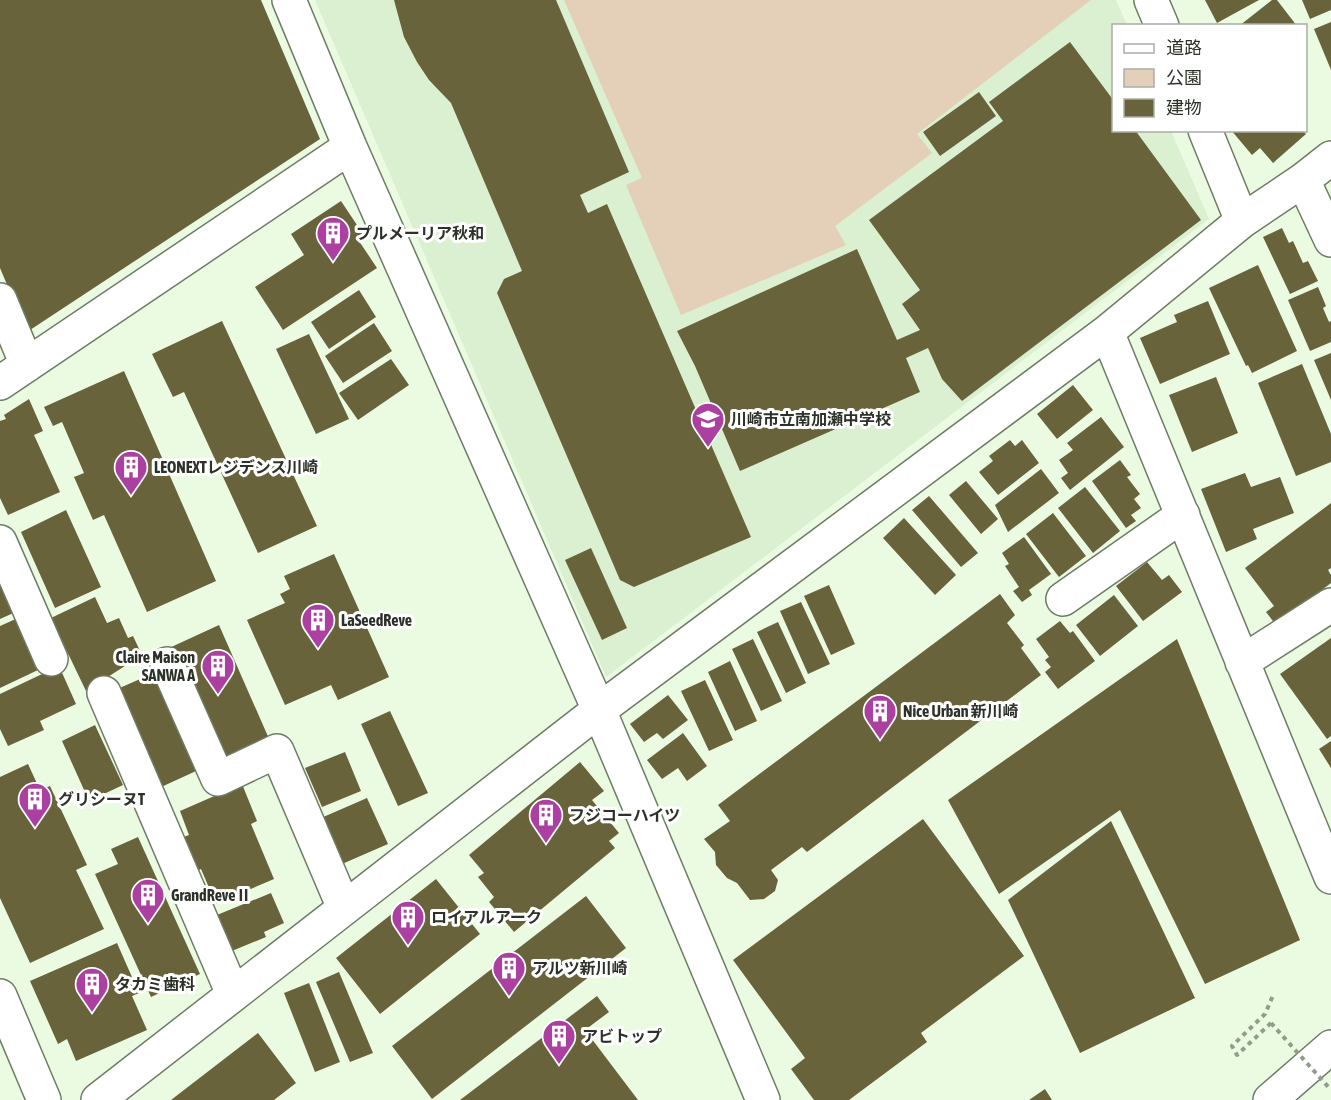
<svg xmlns="http://www.w3.org/2000/svg" width="1331" height="1100" font-family="'Asap Condensed','Noto Sans JP',sans-serif">
  <style>
    .built { fill: #dbefd1 }
    .green { fill: #e4cfb8 }
    .building { fill: #69633b }
    .lines { fill: none; stroke-linecap: round; stroke-linejoin: round }
    .minor-casing { stroke: #6e7c66; stroke-width: 36 }
    .major-casing { stroke: #6e7c66; stroke-width: 36 }
    .path { stroke: #919c8a; stroke-width: 4; stroke-dasharray: 4.5 4.5; stroke-linecap: butt }
    .minor { stroke: #fff; stroke-width: 33 }
    .major { stroke: #fff; stroke-width: 33 }
    .path-bridge { stroke: #919c8a; stroke-width: 4; stroke-dasharray: 4.5 4.5; stroke-linecap: butt }
    .labels { text-anchor: middle; stroke-width: 6; stroke-linejoin: round; paint-order: stroke }
    .poi-label { font-size: 16px; font-weight: bold; fill: #2d3229; stroke: #fff; text-anchor: start }
  </style>
  <rect width="100%" height="100%" fill="#ebfbe2"/>
  <path class="built" d="M315,0H1116L1127,25L1114,26V130L1171,131L1209,219L606,677Z"/>
  <path class="green" d="M564,0H1091L917,134L932,153L835,226L846,245L681,315L626,185L642,178Z"/>
  <path class="building" d="M0,0H261L320,139L27,332L0,268Z
    M394,0H556L629,172L580,195L588,213L607,204L751,537L634,587L620,580L497,293L504,279L522,271L451,103L429,80L417,62L404,37Z
    M1205,0H1259L1217,23Z
    M1272,0H1277L1297,26H1239Z
    M1302,0H1331V10L1310,19Z
    M1331,22V70L1314,29Z
    M1070,42L1114,101V130H1135L1201,220L962,401L942,379L928,348L906,358L920,392L740,471L695,366L677,331L857,249L897,340L920,330L902,304L920,290L869,220L1003,121L989,102Z
    M979,92L996,116L940,156L923,132Z
    M1231,130H1302L1306,134L1273,163L1260,148L1252,155Z
    M341,201L365,237L359,241L377,268L283,330L255,287L304,255L291,234Z
    M1282,228L1289,243L1293,241L1303,263L1308,261L1318,281L1290,294L1263,237Z
    M1258,265L1297,351L1252,373L1248,365L1246,366L1209,288Z
    M1318,287L1326,306L1323,308L1329,322L1331,321V342L1310,351L1288,300Z
    M359,290L376,317L329,349L311,322Z
    M1208,301L1230,354L1160,384L1140,338L1177,322L1174,315Z
    M222,321L317,526L258,553L184,392L173,397L152,354Z
    M374,323L392,351L343,383L325,356Z
    M309,334L349,419L316,434L276,349Z
    M1331,353V400L1314,360Z
    M391,359L409,385L358,420L339,393Z
    M1302,364L1331,434V462L1296,476L1258,383Z
    M124,371L216,581L147,612L104,515L93,520L74,477L84,473L62,422L53,426L44,407Z
    M1216,377L1238,433L1192,452L1169,395Z
    M1073,385L1093,410L1057,439L1037,414Z
    M29,399L43,431L34,435L60,492L8,515L0,498V421L6,419L4,415Z
    M1101,417L1124,447L1070,490L1061,478L1068,473L1059,460L1073,450L1067,443Z
    M1010,440L1015,446L1022,440L1039,463L998,495L979,472L993,461L989,456Z
    M1120,460L1131,475L1127,477L1140,494L1134,499L1141,508L1131,515L1136,521L1126,528L1092,481Z
    M1041,469L1059,493L1008,532L995,505Z
    M1245,473L1251,487L1280,477L1294,513L1253,529L1257,539L1226,552L1201,489Z
    M966,481L998,519L981,534L949,495Z
    M1085,487L1120,531L1093,553L1058,508Z
    M929,496L978,553L961,567L912,510Z
    M1331,503V568L1328,570L1331,575V583L1276,625L1266,612L1274,606L1245,568Z
    M66,510L101,587L55,608L21,532Z
    M1053,513L1086,556L1059,577L1026,534Z
    M904,518L956,575L935,595L883,538Z
    M1024,537L1051,574L1029,590L1032,595L1022,602L1013,591L1019,587L1005,566L1009,564L1002,553Z
    M591,548L627,628L602,640L565,560Z
    M334,554L389,677L338,700L331,685L285,705L247,620L285,603L280,594L290,589L284,576Z
    M1147,562L1162,580L1169,575L1182,592L1143,621L1116,586Z
    M0,574L20,610L0,619Z
    M829,585L855,644L831,655L804,596Z
    M1000,594L1015,615L1007,623L1024,645L1021,648L1041,675L807,852L802,847L771,870L778,880L775,891L764,899L750,900L737,883L727,878L716,865L715,852L704,839L730,821L718,805Z
    M1114,595L1138,626L1100,656L1076,625Z
    M95,597L107,623L119,618L128,638L133,636L142,655L86,691L51,618Z
    M801,602L830,664L808,674L780,611Z
    M18,618L25,633L22,635L38,670L0,688V626Z
    M1060,621L1070,633L1073,631L1095,661L1058,689L1045,672L1051,667L1045,660L1049,657L1036,639Z
    M778,622L806,683L786,693L757,632Z
    M219,625L270,741L218,763L167,649Z
    M1331,638V736L1327,739L1280,674Z
    M753,639L782,701L761,711L732,649Z
    M1177,639L1300,940L1205,984L1120,810L999,894L948,800Z
    M730,661L757,721L735,731L708,672Z
    M59,666L76,704L40,721L44,730L8,746L0,729V694Z
    M163,669L207,766L159,788L115,690Z
    M705,680L733,740L709,751L681,691Z
    M668,695L688,720L663,739L657,733L644,742L630,724Z
    M390,711L428,793L398,806L361,724Z
    M95,725L123,785L89,801L62,741Z
    M683,733L707,766L687,781L678,768L662,779L647,760Z
    M1331,741V768L1319,749Z
    M345,752L361,791L322,807L305,768Z
    M580,762L604,791L592,800L619,833L609,841L615,848L514,932L489,902L494,897L478,877L484,873L469,855Z
    M28,764L40,790L50,786L87,865L76,870L104,929L30,963L0,898V777Z
    M242,784L257,821L251,824L274,879L216,904L201,869L195,872L181,838L189,835L180,811Z
    M367,798L388,844L342,864L321,818Z
    M923,819L1024,956L921,1033L927,1042L849,1100H814L791,1069L805,1058L733,960Z
    M1111,821L1195,998L1080,1053L1008,900Z
    M138,837L200,974L151,997L95,874L118,864L111,849Z
    M436,879L480,934L380,1014L336,958Z
    M271,893L284,923L264,932L266,937L227,953L212,917Z
    M586,896L626,948L432,1099L392,1046Z
    M117,943L139,993L132,996L147,1030L76,1061L67,1039L58,1044L30,981Z
    M339,972L373,1053L350,1062L316,982Z
    M309,983L340,1062L315,1072L284,993Z
    M597,996L609,1012L585,1030L638,1100H460Z
    M258,1033L296,1083L274,1100H171Z
    M1045,1089L1052,1100H1029Z"/>
  <g class="lines">
    <defs>
      <path id="minor" d="M289,0L350,147L599,710L763,1100
        M1151,0L1162,26
        M1205,130L1242,221
        M1303,180L1331,240
        M0,300L27,365
        M1107,332L1331,877
        M0,383L350,147
        M0,542L51,659
        M1063,599L1183,515
        M1242,662L1331,605
        M167,664L218,779L277,751L344,908
        M104,693L233,994
        M0,996L44,1100
        M98,1100L599,710L1107,332L1242,221L1303,180L1331,158"/>
      <path id="major" d="M1270,1100L1331,1047"/>
    </defs>
    <use href="#minor" class="minor-casing"/>
    <use href="#major" class="major-casing"/>
    <path class="path" d="M1271,1023L1237,1055L1232,1046L1265,1014L1274,993"/>
    <use href="#minor" class="minor"/>
    <use href="#major" class="major"/>
    <path class="path-bridge" d="M1271,1023L1331,1090"/>
  </g>
  <defs>
    <symbol id="building-pin" viewBox="-11 -11 22 30"><path d="M0 17L-7.5 6A9.5 9.5 0 1 1 7.5 6Z" fill="#ab40a0" stroke="#fff"/><path d="M-4-6H4V6H1V3H-1V6H-4ZM-2.5-4.3h1.7v1.8h-1.7ZM.8-4.3h1.7v1.8H.8ZM-2.5-1h1.7V.8h-1.7ZM.8-1h1.7V.8H.8Z" fill="#fff"/></symbol>
    <symbol id="school-pin" viewBox="-11 -11 22 30"><path d="M0 17L-7.5 6A9.5 9.5 0 1 1 7.5 6Z" fill="#ab40a0" stroke="#fff"/><path d="M0-5L7-2L0 1L-7-2ZM-4 1L0 2.5L4 1V4Q0 6-4 4Z" fill="#fff"/></symbol>
  </defs>
  <g fill-rule="evenodd">
    <use href="#building-pin" x="314" y="214" width="38" height="52"/>
    <use href="#school-pin" x="689" y="400" width="38" height="52"/>
    <use href="#building-pin" x="112" y="448" width="38" height="52"/>
    <use href="#building-pin" x="299" y="601" width="38" height="52"/>
    <use href="#building-pin" x="199" y="647" width="38" height="52"/>
    <use href="#building-pin" x="861" y="692" width="38" height="52"/>
    <use href="#building-pin" x="16" y="780" width="38" height="52"/>
    <use href="#building-pin" x="527" y="796" width="38" height="52"/>
    <use href="#building-pin" x="129" y="876" width="38" height="52"/>
    <use href="#building-pin" x="389" y="898" width="38" height="52"/>
    <use href="#building-pin" x="490" y="949" width="38" height="52"/>
    <use href="#building-pin" x="73" y="965" width="38" height="52"/>
    <use href="#building-pin" x="540" y="1017" width="38" height="52"/>
  </g>
  <g class="labels">
    <g class="poi-label">
      <text x="356" y="239">プルメーリア秋和</text>
      <text x="731" y="425">川崎市立南加瀬中学校</text>
      <text x="154" y="473">LEONEXTレジデンス川崎</text>
      <text x="341" y="626">LaSeedReve</text>
      <text x="195" y="663" text-anchor="end">Claire Maison<tspan x="195" dy="18">SANWA A</tspan></text>
      <text x="903" y="717">Nice Urban 新川崎</text>
      <text x="58" y="805">グリシーヌT</text>
      <text x="569" y="821">フジコーハイツ</text>
      <text x="171" y="901">GrandReveⅡ</text>
      <text x="431" y="923">ロイアルアーク</text>
      <text x="532" y="974">アルツ新川崎</text>
      <text x="115" y="990">タカミ歯科</text>
      <text x="582" y="1042">アビトップ</text>
    </g>
  </g>
  <rect x="1112" y="24" width="195" height="108" fill="#ffffff" stroke="#abada9" stroke-width="1.5"/>
  <rect x="1124" y="44" width="30" height="9" fill="#ffffff" stroke="#abada9" stroke-width="1.5"/>
  <text x="1166" y="54" font-size="18" fill="#2d3229">道路</text>
  <rect x="1124" y="69" width="30" height="18" fill="#e4cfb8" stroke="#abada9" stroke-width="1.5"/>
  <text x="1166" y="84" font-size="18" fill="#2d3229">公園</text>
  <rect x="1124" y="99" width="30" height="18" fill="#69633b" stroke="#abada9" stroke-width="1.5"/>
  <text x="1166" y="114" font-size="18" fill="#2d3229">建物</text>
</svg>
